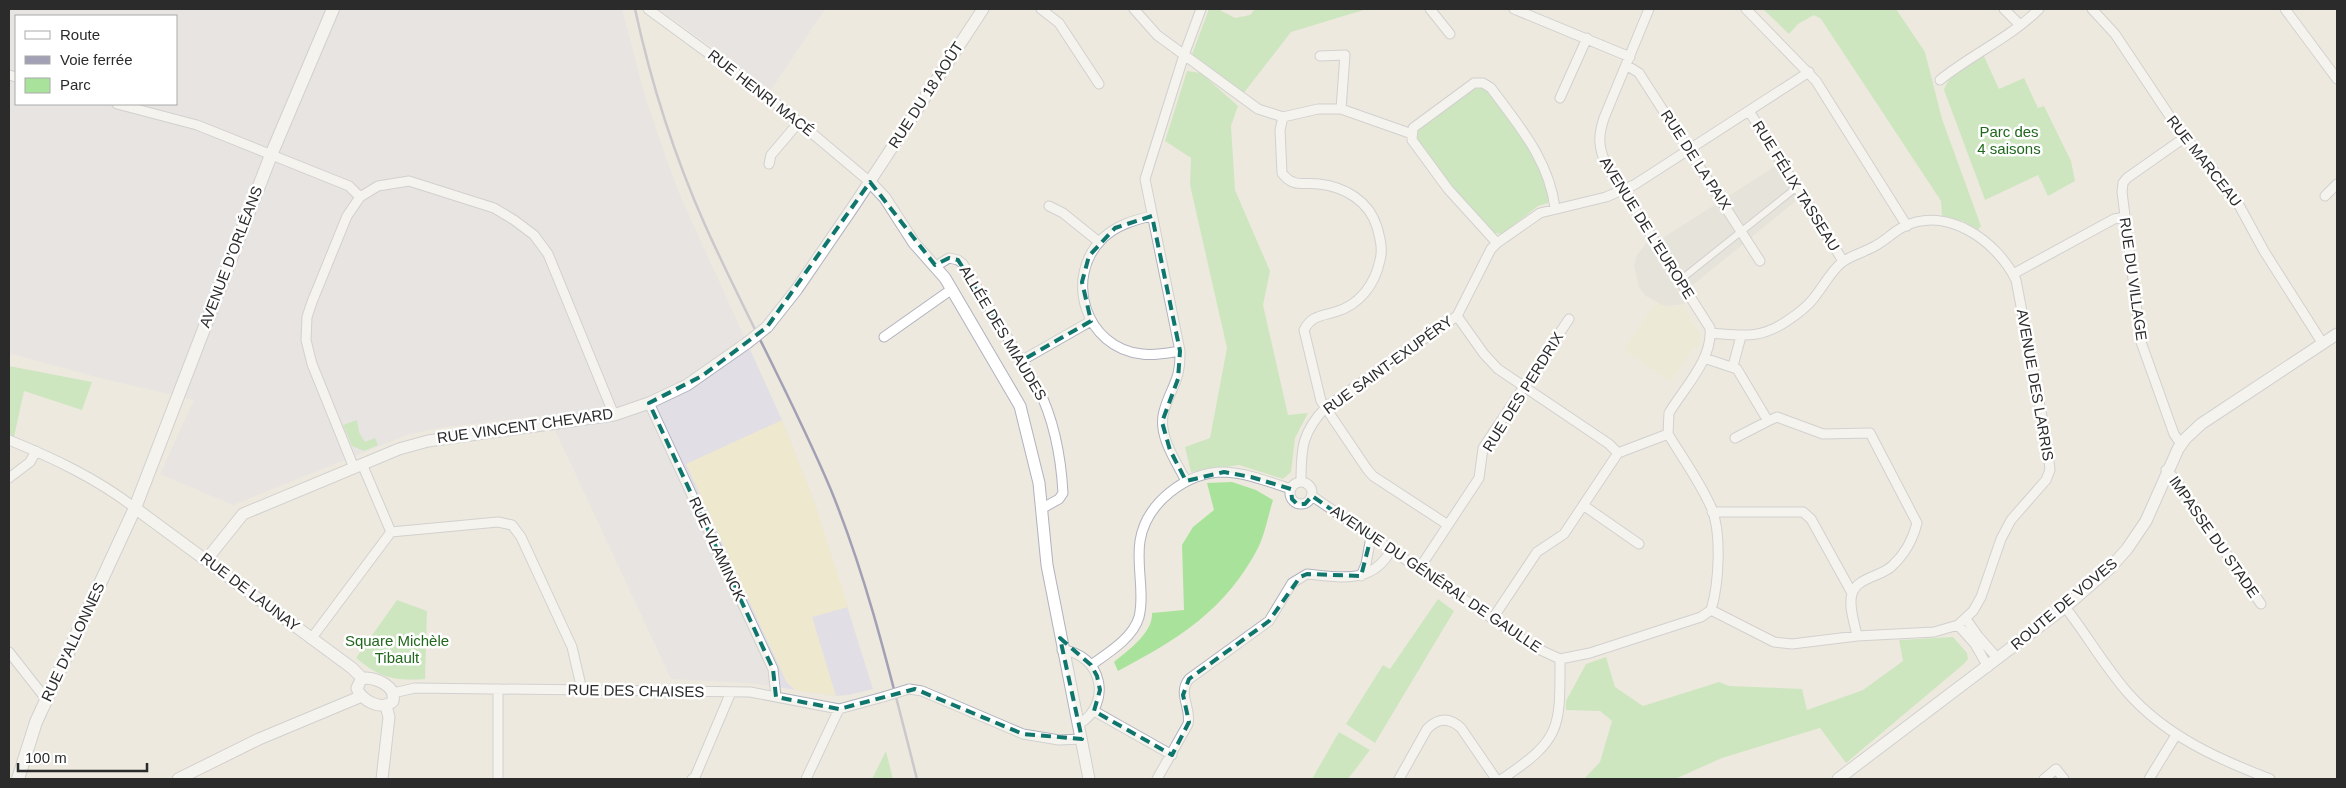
<svg xmlns="http://www.w3.org/2000/svg" width="2346" height="788" font-family="Arial,sans-serif">
  <style>
    .industrial { fill: #e1dee6; fill-rule: evenodd }
    .education { fill: #eee8ce }
    .green { fill: #a9e29b }
    .plaza { fill: #dddbd5 }
    .lines { fill: none; stroke-linecap: round; stroke-linejoin: round }
    .pedestrian-casing { stroke: #b1b2bf; stroke-width: 8 }
    .minor-casing { stroke: #b1b2bf; stroke-width: 11 }
    .tertiary-casing { stroke: #b1b2bf; stroke-width: 13 }
    .secondary-casing { stroke: #b1b2bf; stroke-width: 14 }
    .pedestrian { stroke: #fff; stroke-width: 6 }
    .minor { stroke: #fff; stroke-width: 9 }
    .tertiary { stroke: #fff; stroke-width: 11 }
    .secondary { stroke: #fff; stroke-width: 12 }
    .rail { stroke: #a1a0b5; stroke-width: 2.5 }
    .minor-bridge-casing { stroke: #b1b2bf; stroke-width: 11; stroke-linecap: butt }
    .tertiary-bridge-casing { stroke: #b1b2bf; stroke-width: 13; stroke-linecap: butt }
    .minor-bridge { stroke: #fff; stroke-width: 9 }
    .tertiary-bridge { stroke: #fff; stroke-width: 11 }
    .marked { fill: none; stroke: #0f766e; stroke-width: 4; stroke-dasharray: 10 6; stroke-linejoin: round }
    .labels { text-anchor: middle; stroke-width: 5; stroke-linejoin: round; paint-order: stroke }
    .street-label { font-size: 15px; fill: #2b2b2b; stroke: #fff }
    .park-label { font-size: 15px; fill: #20681c; stroke: #fff }
  </style>
  <rect width="100%" height="100%" fill="#ede9de"/>
  <path class="industrial" d="M9,9H622L644,93L664,152L679,193L782,420L815,504L873,689L849,695L836,696L750,683L671,679L548,415L438,428L407,435L233,505L160,474L194,400L100,378L9,353ZM16,16H176V104H16Z
    M659,9H825L771,90Z"/>
  <path class="education" d="M1655,303L1669,307L1682,305L1701,335L1698,348L1694,347L1671,382L1624,350Z
    M782,420L815,504L848,607L812,617L836,696L795,690L787,683L686,464Z"/>
  <path class="green" d="M1209,9H1218L1235,18L1250,15L1255,9H1367L1291,32L1243,94L1191,57Z
    M1763,9H1896L1925,52L1942,119L1981,226L1978,230L1963,221L1942,217L1941,201L1821,19L1814,15L1798,24L1789,34Z
    M1983,54L1999,89L2024,78L2038,108L2044,106L2071,161L2075,181L2048,196L2038,175L1985,200L1944,90C1950,72 1968,63 1983,54Z
    M1187,71L1201,73L1238,106L1231,126L1235,190L1270,271L1263,305L1288,415L1308,413L1295,438L1291,472L1283,479L1239,465L1191,472L1185,447L1210,438L1227,348L1190,185L1191,158L1165,141Z
    M1483,87L1491,95L1533,152L1548,184V203L1538,206L1502,234L1493,233L1453,189L1417,139L1418,130L1470,89Z
    M9,366L92,382L82,410L24,391L14,437L9,435Z
    M357,420L359,432L365,442L375,438L378,445L364,451L352,446L343,425Z
    M1232,482L1256,490L1273,500C1268,516 1265,534 1258,548C1225,611 1178,639 1118,671L1114,662C1128,650 1153,633 1152,613L1184,610L1182,545L1193,527L1214,510L1207,483Z
    M1438,599L1454,611L1375,743L1346,724L1383,665L1390,669Z
    M397,600L427,611L425,679C393,681 381,678 356,658Z
    M1953,637L1967,653L1968,659L1965,663L1846,763L1820,728L1722,758L1675,779H1584L1600,762L1612,721L1600,711L1566,710V701L1586,664L1606,657L1615,687L1643,706L1719,682L1729,686L1802,689L1807,710L1863,690L1903,661L1899,640Z
    M1339,732L1370,750L1348,779H1312Z
    M886,751L893,779H872Z"/>
  <path class="plaza" d="M1782,162L1802,196L1688,289L1658,241Z
    M1647,242L1684,301L1685,304L1669,306L1662,305L1646,296L1639,287L1634,266L1637,255Z"/>
  <g class="lines">
    <defs>
      <path id="pedestrian" d="M1679,281L1797,187"/>
      <path id="minor" d="M648,9L776,103L870,182
        M1041,9L1059,23L1099,84
        M1134,9L1157,35L1258,109L1283,117L1318,109H1341L1412,134
        M1430,9L1450,34
        M1514,9L1630,57
        M1649,9L1604,118C1598,136 1598,148 1607,166L1710,328C1713,359 1684,388 1669,413L1668,434C1682,457 1700,482 1711,507C1722,532 1719,584 1711,610
        M1746,9L1816,81L1907,226
        M2004,9L2020,25
        M2092,9L2115,34L2179,130L2218,176L2240,207L2264,251L2323,344
        M2285,9L2337,79
        M1320,56L1345,55L1341,109
        M1626,65L1639,73L1760,261
        M9,75L16,77
        M1940,80C1972,54 2010,38 2039,9
        M1560,98L1587,38
        M117,104L197,125L349,186L360,197
        M1749,111L1843,261
        M1283,117L1280,130L1282,173C1293,188 1303,182 1319,184C1345,187 1369,201 1377,227C1380,238 1383,249 1380,260C1375,284 1360,305 1335,312C1321,316 1311,316 1304,330L1321,401L1367,469L1373,476L1448,525
        M769,164L771,155L799,122
        M2325,196L2337,184
        M1049,206L1063,213L1099,242
        M1152,216C1134,220 1117,225 1103,238C1063,277 1085,348 1142,354C1154,356 1168,353 1180,351
        M1497,243L1448,189L1412,140L1413,128L1474,83H1483L1491,88C1519,126 1549,160 1555,208
        M936,266L949,258L958,260L963,264L1038,388C1054,420 1061,457 1063,493L1059,499L1041,509
        M2013,274L2114,219L2125,217
        M1457,316L1484,354L1498,369L1609,444L1618,453
        M1710,333C1741,335 1759,340 1787,321C1796,315 1807,307 1813,299C1823,287 1829,274 1841,263C1849,256 1865,252 1875,246C1885,241 1893,232 1903,227C1947,205 1997,241 2016,280L2047,443L2050,470L2046,480L2011,520L2001,539L1981,597L1973,611L1958,625L1934,632L1857,636L1792,644L1774,642L1711,610
        M884,337L952,289
        M1704,358L1737,369L1768,421L1777,417L1823,434L1870,433L1917,523C1913,539 1904,555 1892,566C1881,577 1857,577 1852,594C1848,606 1855,624 1857,636
        M1021,361L1091,321
        M1733,366L1741,336
        M649,403L773,669L776,697
        M1735,438L1768,421
        M9,440C53,458 96,478 135,508
        M2181,444L2174,434L2141,342L2122,192L2123,183L2127,178L2184,138
        M354,468L312,364L306,340L307,317L312,302L347,216L360,197L378,186L409,181L494,208L514,220L534,235L548,254L614,415
        M2166,470L2174,478L2261,604
        M9,478L30,462L36,451
        M1186,481C1176,461 1157,435 1164,411C1171,386 1181,381 1180,351L1145,179L1184,55L1201,9
        M1290 493a11 11 0 1 1 22 0a11 11 0 1 1-22 0Z
        M1301,482C1301,448 1302,432 1326,407L1457,316L1491,249L1497,243L1540,213L1606,197L1634,185L1809,72
        M1312,496L1534,647L1560,659L1590,653L1701,617L1711,610
        M1583,505L1639,544
        M1712,512H1803L1811,519L1852,593
        M391,532L498,522L512,525L521,537L572,647L582,690
        M1419,569L1479,478L1483,448L1569,319
        M1361,576L1366,564L1371,537
        M2065,607C2087,635 2105,667 2128,693C2166,736 2218,759 2270,779
        M1493,618L1537,552L1564,534L1618,453L1668,434
        M1966,619L1978,636L1998,659
        M1958,625L1975,644L1988,667
        M311,639L391,532L362,464
        M1062,650C1102,654 1113,704 1079,724
        M9,652L46,699
        M1091,665C1108,653 1133,638 1139,617C1145,593 1136,566 1140,541C1146,503 1186,472 1224,472C1247,473 1269,482 1291,489
        M909,689L922,691L1023,734L1059,740L1082,739
        M393,693L415,688L750,692L839,709L883,697
        M1094,711L1172,755
        M498,779V689
        M692,779L695,777L731,692
        M806,779L839,709
        M1157,779L1188,724C1192,708 1177,694 1189,679L1269,621L1292,583L1307,574C1340,577 1372,585 1391,550
        M1399,779L1427,729C1438,718 1449,717 1461,728L1496,779
        M1502,779C1562,739 1560,728 1560,659
        M2044,779L2056,769L2064,779
        M2149,779L2176,735"/>
      <path id="tertiary" d="M870,182L885,198L914,243L945,278L1020,406L1039,483L1047,565L1089,779
        M767,327L797,289L855,204L983,9
        M135,508L352,668L363,679
        M207,559L243,514L399,449L428,441L614,415L649,403L687,385L747,343
        M366,678C378,679 396,686 393,701C383,712 360,700 357,688L361,680Z
        M178,779L259,739L362,696
        M382,779L389,717L386,706
        M1838,779L2065,607L2110,568L2127,549L2146,521L2178,449L2185,439L2201,424L2337,334"/>
      <path id="secondary" d="M18,779L36,722L135,508L271,155L333,9"/>
    </defs>
    <use href="#pedestrian" class="pedestrian-casing"/>
    <use href="#minor" class="minor-casing"/>
    <use href="#tertiary" class="tertiary-casing"/>
    <use href="#secondary" class="secondary-casing"/>
    <use href="#pedestrian" class="pedestrian"/>
    <use href="#minor" class="minor"/>
    <use href="#tertiary" class="tertiary"/>
    <use href="#secondary" class="secondary"/>
    <path class="rail" d="M635,9C651,83 674,155 705,225C745,314 793,400 831,490C869,583 892,682 917,779"/>
    <defs>
      <path id="minor-bridge" d="M883,697L909,689"/>
      <path id="tertiary-bridge" d="M747,343L767,327"/>
    </defs>
    <use href="#minor-bridge" class="minor-bridge-casing"/>
    <use href="#tertiary-bridge" class="tertiary-bridge-casing"/>
    <use href="#minor-bridge" class="minor-bridge"/>
    <use href="#tertiary-bridge" class="tertiary-bridge"/>
  </g>
  <path d="M0 0H2346V788H0ZM870,182L935,265L949,258L958,260L1021,361L1091,321L1082,282L1089,256L1115,228L1152,216L1180,351L1178,379L1162,422L1170,450L1186,481L1224,472L1251,477L1291,489L1292,499L1297,504H1305L1312,496L1371,537L1361,576L1307,574L1300,577L1269,621L1189,679L1183,695L1189,722L1172,755L1094,711L1100,690L1097,676L1091,665L1060,638L1082,739L1023,734L915,689L839,709L776,697L773,669L649,403L702,376L767,327Z" fill="#ede9de" fill-opacity=".55" fill-rule="evenodd"/>
  <path class="marked" d="M870,182L935,265L949,258L958,260L1021,361L1091,321L1082,282L1089,256L1115,228L1152,216L1180,351L1178,379L1162,422L1170,450L1186,481L1224,472L1251,477L1291,489L1292,499L1297,504H1305L1312,496L1371,537L1361,576L1307,574L1300,577L1269,621L1189,679L1183,695L1189,722L1172,755L1094,711L1100,690L1097,676L1091,665L1060,638L1082,739L1023,734L915,689L839,709L776,697L773,669L649,403L702,376L767,327Z"/>
  <g class="labels">
    <g class="street-label">
      <text transform="translate(761 93) rotate(38)" y="5">RUE HENRI MACÉ</text>
      <text transform="translate(926 95) rotate(-57)" y="5">RUE DU 18 AOÛT</text>
      <text transform="translate(1696 160) rotate(57)" y="5">RUE DE LA PAIX</text>
      <text transform="translate(2204 161) rotate(52)" y="5">RUE MARCEAU</text>
      <text transform="translate(1796 186) rotate(58)" y="5">RUE FÉLIX TASSEAU</text>
      <text transform="translate(1647 228) rotate(58)" y="5">AVENUE DE L'EUROPE</text>
      <text transform="translate(231 257) rotate(-69)" y="5">AVENUE D'ORLÉANS</text>
      <text transform="translate(2133 279) rotate(82)" y="5">RUE DU VILLAGE</text>
      <text transform="translate(1003 333) rotate(59)" y="5">ALLÉE DES MIAUDES</text>
      <text transform="translate(1388 365) rotate(-36)" y="5">RUE SAINT-EXUPÉRY</text>
      <text transform="translate(2035 385) rotate(80)" y="5">AVENUE DES LARRIS</text>
      <text transform="translate(1523 392) rotate(-58)" y="5">RUE DES PERDRIX</text>
      <text transform="translate(525 426) rotate(-8)" y="5">RUE VINCENT CHEVARD</text>
      <text transform="translate(2214 537) rotate(55)" y="5">IMPASSE DU STADE</text>
      <text transform="translate(717 549) rotate(65)" y="5">RUE VLAMINCK</text>
      <text transform="translate(1436 579) rotate(34)" y="5">AVENUE DU GÉNÉRAL DE GAULLE</text>
      <text transform="translate(250 592) rotate(37)" y="5">RUE DE LAUNAY</text>
      <text transform="translate(2064 604) rotate(-40)" y="5">ROUTE DE VOVES</text>
      <text transform="translate(73 642) rotate(-65)" y="5">RUE D'ALLONNES</text>
      <text transform="translate(636 691) rotate(1)" y="5">RUE DES CHAISES</text>
    </g>
    <g class="park-label">
      <text x="2009" y="137">Parc des<tspan x="2009" dy="17">4 saisons</tspan></text>
      <text x="397" y="646">Square Michèle<tspan x="397" dy="17">Tibault</tspan></text>
    </g>
  </g>
  <rect width="2346" height="788" fill="none" stroke="#2b2b2b" stroke-width="20"/>
  <rect x="15" y="15" width="162" height="90" fill="#ffffff" stroke="#aaaaaa"/>
  <rect x="25" y="31" width="25" height="8" fill="#ffffff" stroke="#aaaaaa"/>
  <text x="60" y="40" font-size="15" fill="#2b2b2b">Route</text>
  <rect x="25" y="56" width="25" height="8" fill="#a1a0b5" stroke="#aaaaaa"/>
  <text x="60" y="65" font-size="15" fill="#2b2b2b">Voie ferrée</text>
  <rect x="25" y="78" width="25" height="15" fill="#a9e29b" stroke="#aaaaaa"/>
  <text x="60" y="90" font-size="15" fill="#2b2b2b">Parc</text>
  <path d="M18 763v8h129v-8" fill="none" stroke="#2b2b2b" stroke-width="2.5"/>
  <text x="25" y="763" font-size="15" fill="#2b2b2b" stroke="#ffffff" stroke-width="4" paint-order="stroke">100 m</text>
</svg>
